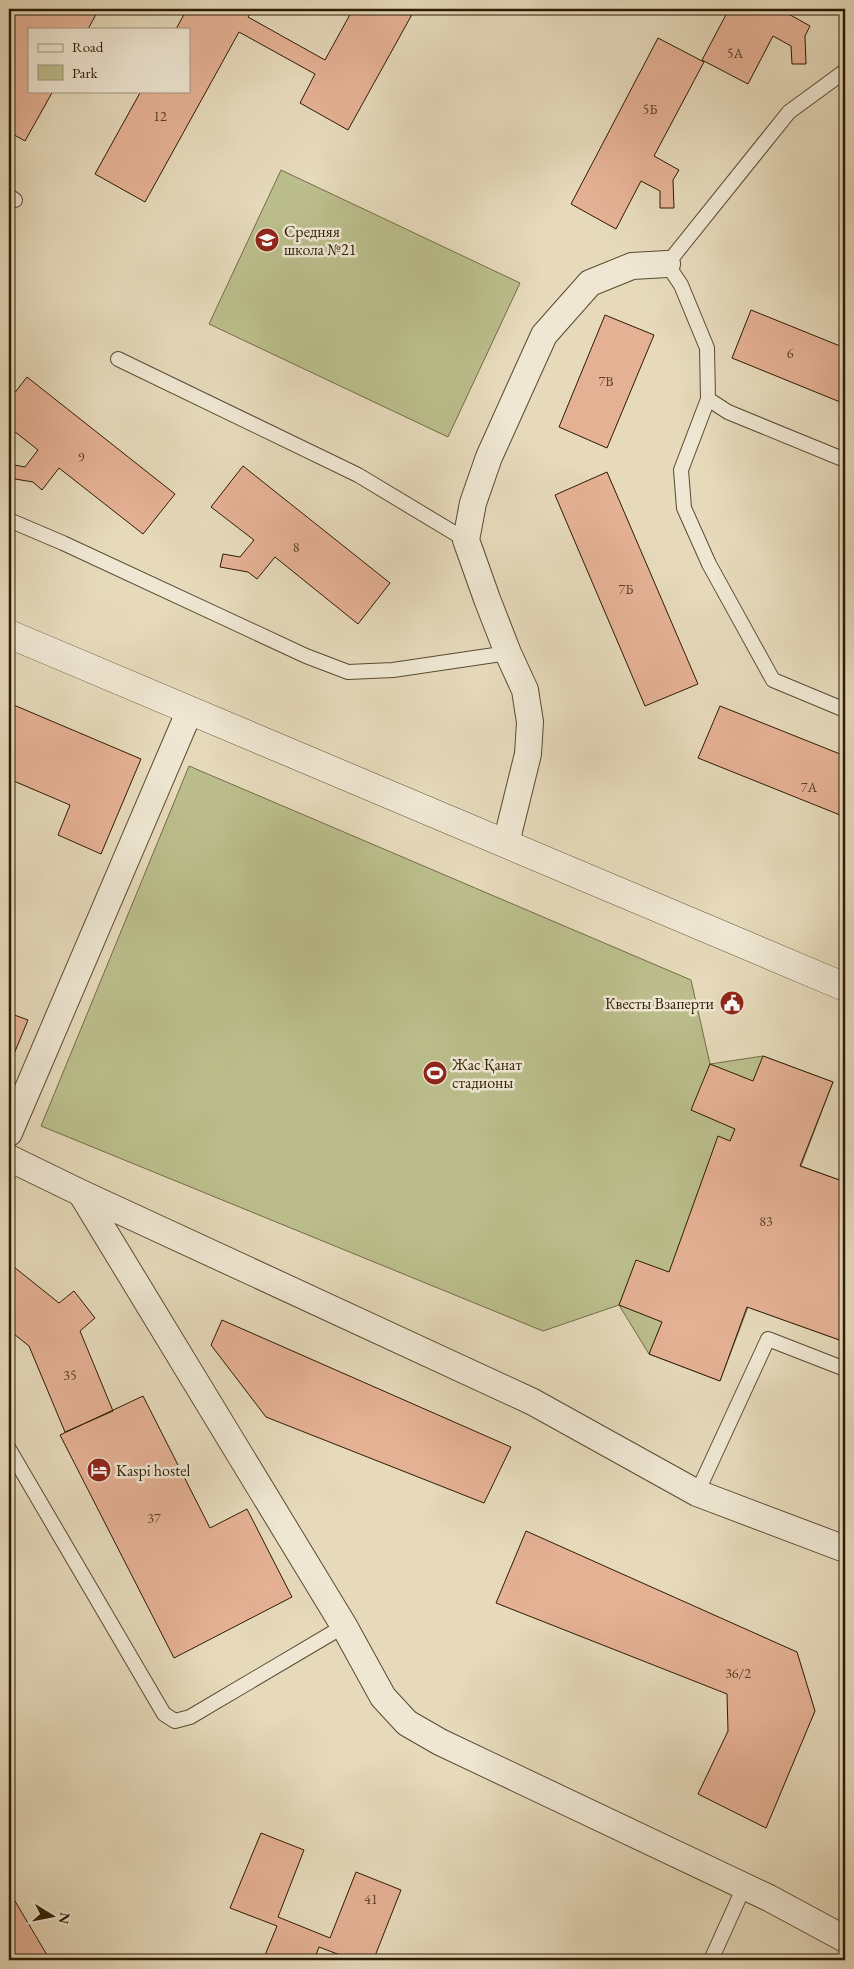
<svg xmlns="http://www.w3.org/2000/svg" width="854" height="1969" font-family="'EB Garamond',serif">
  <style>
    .green { fill: #bbbe8c; stroke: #746c47 }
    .building { fill: #e5b195; stroke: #2c1b02 }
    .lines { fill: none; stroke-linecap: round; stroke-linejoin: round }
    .service-casing { stroke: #5a4b30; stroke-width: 16 }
    .minor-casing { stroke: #5a4b30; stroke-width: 28 }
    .tertiary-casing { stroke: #5a4b30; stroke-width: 29 }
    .service { stroke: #efe7d3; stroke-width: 14 }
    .minor { stroke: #efe7d3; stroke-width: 26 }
    .tertiary { stroke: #efe7d3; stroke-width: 28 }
    .labels { text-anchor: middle; stroke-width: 5; stroke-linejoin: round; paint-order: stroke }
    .number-label { font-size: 14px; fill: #5a4027 }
    .poi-label { font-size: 16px; fill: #2c1b02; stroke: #efe7d3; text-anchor: start }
  </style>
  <rect width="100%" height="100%" fill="#e6dabb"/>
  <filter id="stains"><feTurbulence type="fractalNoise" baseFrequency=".004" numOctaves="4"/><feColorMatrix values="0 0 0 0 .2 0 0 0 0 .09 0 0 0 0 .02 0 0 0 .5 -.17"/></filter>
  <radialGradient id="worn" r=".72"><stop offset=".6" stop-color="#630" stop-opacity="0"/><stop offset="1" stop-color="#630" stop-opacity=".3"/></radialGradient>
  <path class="green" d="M281,170L520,283L448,437L209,324Z
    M189,766L691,980L710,1064L763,1056L833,1082L801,1166L845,1182V1342L748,1307L720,1381L649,1354L619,1305L543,1331L41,1126Z"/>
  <path class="building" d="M9,9H99L88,29H29V91H53L25,141L9,132Z
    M187,9H253L248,17L325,60L353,9H415L348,130L300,103L315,74L239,32L145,202L95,174L141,91H189V29H176Z
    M729,9H787L785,12L810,26L805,36L806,64H792L791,46L773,36L748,84L702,60Z
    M658,38L704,62L654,156L679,170L673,180L674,208H660V191L641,181L616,229L571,204Z
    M751,310L845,348V404L732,358Z
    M605,315L654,335L607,448L559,427Z
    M27,377L175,494L143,534L59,468L42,490L33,482L9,478V464L25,467L38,450L9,427V400Z
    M243,466L390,583L358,624L275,557L257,579L248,572L220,567L223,554L240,557L254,540L211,507Z
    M607,472L698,684L645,706L555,495Z
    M9,703L141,759L101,854L58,835L70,805L9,779Z
    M720,706L845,756V817L698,758Z
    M9,1013L28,1020L9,1066Z
    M763,1056L833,1082L800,1166L845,1182V1342L747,1307L720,1381L649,1354L662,1322L619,1305L636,1260L669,1272L718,1136L730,1141L735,1129L691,1110L710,1064L753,1081Z
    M9,1263L59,1303L74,1291L95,1318L80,1331L113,1411L65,1432L29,1346L9,1330Z
    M222,1320L511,1447L484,1503L266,1417L211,1345Z
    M143,1396L210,1528L247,1509L292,1597L174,1658L60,1435Z
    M526,1531L797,1652L815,1711L766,1828L698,1794L728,1731L727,1694L496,1603Z
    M261,1833L304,1850L278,1917L330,1938L356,1872L401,1890L375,1956L386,1960H353L319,1947L314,1960H263L277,1926L230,1908Z
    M9,1891L50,1960H9Z"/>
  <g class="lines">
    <defs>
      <path id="service" d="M845,71L789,112L667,264L681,285L707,348L708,399L681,470L684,508L709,564L773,680L845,710
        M9,196L15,200
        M118,359L358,475L466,540
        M708,399L728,412L845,460
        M9,520L63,543L306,656L348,672L393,670L508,653
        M9,1449L164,1714L175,1721L190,1717L344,1626
        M697,1493L768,1339L845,1369
        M711,1960L744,1887"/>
      <path id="minor" d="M506,843L528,754L530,722L525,690L508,653L487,599L466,540L473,503L489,457L544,335L590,283L632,266L667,264
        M9,1133L190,710
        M9,1158L81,1193L533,1402L697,1493L845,1549
        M81,1193L344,1626L383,1697L407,1723L440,1742L769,1898L845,1939"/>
      <path id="tertiary" d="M9,634L845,987"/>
    </defs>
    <use href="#service" class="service-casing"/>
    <use href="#minor" class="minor-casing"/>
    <use href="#tertiary" class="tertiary-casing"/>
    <use href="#service" class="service"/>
    <use href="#minor" class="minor"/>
    <use href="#tertiary" class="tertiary"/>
  </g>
  <defs>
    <symbol id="school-disc" viewBox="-11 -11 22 22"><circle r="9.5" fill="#8f2418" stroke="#efe7d3"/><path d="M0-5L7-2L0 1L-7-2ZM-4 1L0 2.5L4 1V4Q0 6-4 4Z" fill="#fff"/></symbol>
    <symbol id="civic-disc" viewBox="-11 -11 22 22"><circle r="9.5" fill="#8f2418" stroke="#efe7d3"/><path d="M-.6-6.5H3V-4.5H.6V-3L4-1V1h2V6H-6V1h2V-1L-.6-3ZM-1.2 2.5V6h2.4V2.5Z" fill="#fff"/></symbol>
    <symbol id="stadium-disc" viewBox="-11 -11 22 22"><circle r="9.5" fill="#8f2418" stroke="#efe7d3"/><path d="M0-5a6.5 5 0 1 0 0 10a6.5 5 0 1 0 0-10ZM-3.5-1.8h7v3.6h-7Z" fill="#fff"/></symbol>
    <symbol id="hotel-disc" viewBox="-11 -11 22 22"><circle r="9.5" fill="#8f2418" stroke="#efe7d3"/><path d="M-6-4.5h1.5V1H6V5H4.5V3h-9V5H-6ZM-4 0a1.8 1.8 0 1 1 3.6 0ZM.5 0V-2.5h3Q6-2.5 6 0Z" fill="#fff"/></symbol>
  </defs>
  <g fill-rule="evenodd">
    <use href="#school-disc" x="253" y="226" width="28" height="28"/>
    <use href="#civic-disc" x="718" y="989" width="28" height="28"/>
    <use href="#stadium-disc" x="421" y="1059" width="28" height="28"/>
    <use href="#hotel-disc" x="85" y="1456" width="28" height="28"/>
  </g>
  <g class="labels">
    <g class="number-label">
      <text x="735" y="58">5А</text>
      <text x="650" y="114">5Б</text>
      <text x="160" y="121">12</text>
      <text x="790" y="358">6</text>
      <text x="606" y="386">7В</text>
      <text x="81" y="462">9</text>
      <text x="296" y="552">8</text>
      <text x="626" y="594">7Б</text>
      <text x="809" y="792">7А</text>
      <text x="766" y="1226">83</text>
      <text x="70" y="1380">35</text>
      <text x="154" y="1523">37</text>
      <text x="738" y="1678">36/2</text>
      <text x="371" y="1904">41</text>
    </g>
    <g class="poi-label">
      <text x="284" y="237">Средняя<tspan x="284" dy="18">школа №21</tspan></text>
      <text x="714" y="1009" text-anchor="end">Квесты Взаперти</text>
      <text x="452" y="1070">Жас Қанат<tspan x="452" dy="18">стадионы</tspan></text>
      <text x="116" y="1476">Kaspi hostel</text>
    </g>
  </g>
  <rect width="854" height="1969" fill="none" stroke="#e6dabb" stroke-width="30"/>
  <rect x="10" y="10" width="834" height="1949" fill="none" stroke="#2c1b02" stroke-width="2.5"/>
  <rect x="15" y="15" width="824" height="1939" fill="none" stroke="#2c1b02"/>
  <rect x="28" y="28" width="162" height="65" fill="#efe7d3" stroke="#a1957f"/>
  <rect x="38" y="44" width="25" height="8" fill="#efe7d3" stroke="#a1957f"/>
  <text x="72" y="52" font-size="15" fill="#2c1b02">Road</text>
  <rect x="38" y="65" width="25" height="15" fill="#bbbe8c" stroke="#a1957f"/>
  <text x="72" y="78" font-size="15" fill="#2c1b02">Park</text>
  <g transform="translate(52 1916) rotate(100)" stroke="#efe7d3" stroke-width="4" paint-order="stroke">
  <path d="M0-4L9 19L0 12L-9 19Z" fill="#2c1b02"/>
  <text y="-8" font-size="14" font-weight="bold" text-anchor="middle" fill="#2c1b02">N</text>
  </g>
  <rect width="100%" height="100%" filter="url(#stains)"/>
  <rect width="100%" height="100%" fill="url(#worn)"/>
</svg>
